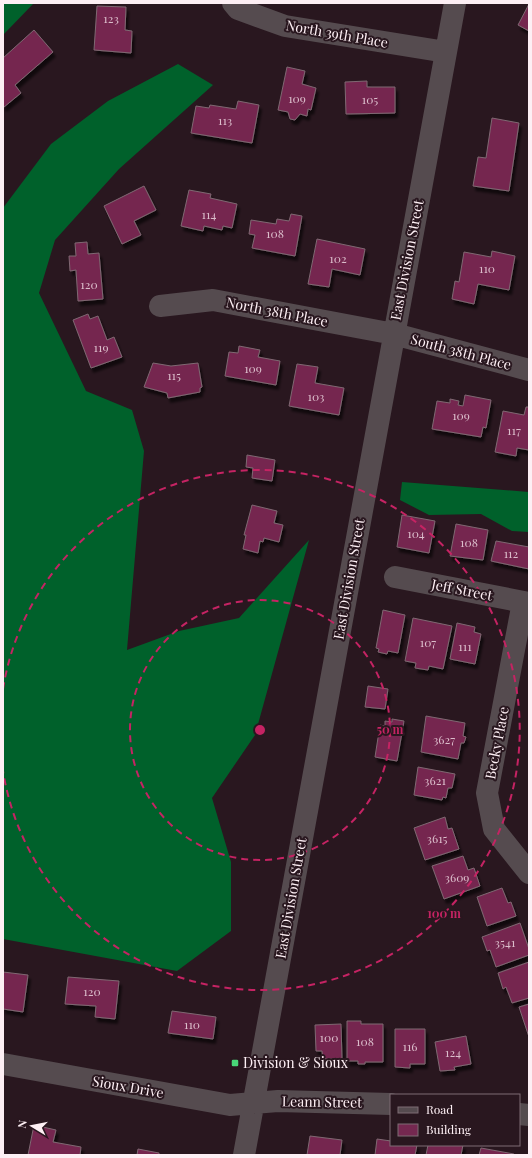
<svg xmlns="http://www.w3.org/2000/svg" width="532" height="1158" font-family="'Playfair Display',serif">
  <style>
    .forest { fill: #00612b }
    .building { fill: #752850; stroke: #7f6872; filter: url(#shadow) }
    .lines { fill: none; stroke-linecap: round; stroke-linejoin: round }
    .minor { stroke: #554b4f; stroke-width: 22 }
    .ring { fill: none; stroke: #c52363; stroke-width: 2; stroke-dasharray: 7 5 }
    .poi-dot { fill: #49d778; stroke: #29171f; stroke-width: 1.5 }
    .labels { text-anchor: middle; stroke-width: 4; stroke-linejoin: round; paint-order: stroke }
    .number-label { font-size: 12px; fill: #dbbdcb }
    .street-label { font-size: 14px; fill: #fdeff4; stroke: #29171f }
    .poi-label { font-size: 14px; fill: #fdeff4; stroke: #29171f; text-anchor: start }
    .centre { fill: #c52363; stroke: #29171f; stroke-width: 2 }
    .ring-label { font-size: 12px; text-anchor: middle; font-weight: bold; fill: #c52363; stroke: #29171f; stroke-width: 4; stroke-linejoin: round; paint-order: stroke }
  </style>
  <defs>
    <filter id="shadow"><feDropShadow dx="2.5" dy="4.5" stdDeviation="1" flood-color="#0009"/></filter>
  </defs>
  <rect width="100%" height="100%" fill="#29171f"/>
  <path class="forest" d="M3,3H34L3,35Z
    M178,64L213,85L119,169L55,240L39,293L86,391L132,410L144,451L127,650L179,631L239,618L309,540L255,735L212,798L231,862V931L177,971L3,939V208L51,144L108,101Z
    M402,482L529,492V532L512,531L481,514L429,515L400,500Z"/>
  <path class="building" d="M529,4V31L518,25Z
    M97,6L126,7L125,30L132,31L131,53L94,50Z
    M34,30L53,52L15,85L21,93L4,107L3,105V58Z
    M287,67L305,71L302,84L316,88L311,110L308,109L307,116L300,114L295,120L290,119L288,112L278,110Z
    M367,81V87H395V113L346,114L345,82Z
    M238,101L259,105L252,143L191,133L196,106L209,108L210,105L236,109Z
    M492,118L519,123L509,191L473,186L478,157L486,158Z
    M144,186L156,210L134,221L141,235L122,244L104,206Z
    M189,190L211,194L210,198L237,204L232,228L223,226L222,230L204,226L203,231L181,226Z
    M291,214L302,216L295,256L252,248L255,235L249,234L251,220L276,224L277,219L289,221Z
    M317,239L365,249L360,275L332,269L329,287L308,284Z
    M87,242L88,254L99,253L103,299L78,301L76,270L70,271L69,256H76L75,243Z
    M492,251L515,256L509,290L478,284L474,304L452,299L455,281L459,282L464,252L491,257Z
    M88,314L90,319L98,316L107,340L114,337L122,357L91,368L73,320Z
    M239,346L260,350L258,357L280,361L276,385L225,376L229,352L238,353Z
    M153,363L171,366L198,363L202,387L200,388V392L168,398L167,393L144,387Z
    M297,364L318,367L315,383L344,388L339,415L289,406Z
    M465,395L491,400L486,428L483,427L481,437L432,429L437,401L450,403V399L459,401L458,405L463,406Z
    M526,407H529V450L517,448L516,456L495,452L503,411L524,415Z
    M247,455L275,460L272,481L252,478L253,468L246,467Z
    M252,505L277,511L274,523L283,525L279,542L264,538L263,542L260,541L258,553L243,549L246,535H244Z
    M402,515L435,521L429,553L397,547Z
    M456,524L488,530L483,560L450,556Z
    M496,541L529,547V569L491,561Z
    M383,610L405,615L398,653L388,651L387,654L378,652L379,649L376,648Z
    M413,618L452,626L443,669L429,666L428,670L415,668L416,663L405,661Z
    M457,623L475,627L474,632L481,634L475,664L450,659Z
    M368,686L388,689L385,709L365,707Z
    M426,716L465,723L463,736L466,737L464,743H461L458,759L421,752Z
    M392,719L404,721L397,761L375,757L380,725L385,726V721L392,722Z
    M418,767L455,774L452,788H448L446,798L443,797L442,800L414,795Z
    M445,817L448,829L452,828L459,849L425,860L414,828Z
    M463,856L468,870L474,868L480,886L444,899L432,866Z
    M502,888L508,903L511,902L516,916L487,926L477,897Z
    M520,923L529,949V955L496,967L490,950L487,951L482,937Z
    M529,962V998L512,1003L506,987L503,989L498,973Z
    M3,972L28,975L23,1012L3,1009Z
    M68,977L119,981L115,1019L95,1017L96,1006L65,1004Z
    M529,1004V1037L519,1007Z
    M172,1011L216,1017L213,1039L168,1033Z
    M347,1021H361V1024H383V1062H365V1064H358V1061H347Z
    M341,1024L342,1059H323L322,1051H316L315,1025Z
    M395,1029H425V1064H410V1068L395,1067Z
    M466,1036L471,1064L454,1067L455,1070L440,1071L435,1042Z
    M34,1125L56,1130L53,1142L81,1147L80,1155H28Z
    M310,1136L342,1140L340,1155H307Z
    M377,1139L391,1141V1145H417L415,1155H375Z
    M428,1145H463L461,1155H426Z
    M481,1148L514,1154V1155H479Z
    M138,1149L159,1153V1155H137Z"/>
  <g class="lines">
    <path class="minor" d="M233,3L238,9L285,26L446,52
      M160,306L213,300L394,334L529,370
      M395,577L529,603
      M523,602L487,793L494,829L529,873
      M3,1064L230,1105L278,1101L391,1104
      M519,1114L529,1115
      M244,1155L455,3"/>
  </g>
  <g class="ring">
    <circle cx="260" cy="730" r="130"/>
    <path d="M3 689A260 260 0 1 1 3 771"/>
  </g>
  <rect class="poi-dot" x="231" y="1059" width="8" height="8" rx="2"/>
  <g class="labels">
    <g class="number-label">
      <text x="111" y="23">123</text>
      <text x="297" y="103">109</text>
      <text x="370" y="104">105</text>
      <text x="225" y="125">113</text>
      <text x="209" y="219">114</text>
      <text x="275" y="238">108</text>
      <text x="338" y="263">102</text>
      <text x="487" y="273">110</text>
      <text x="89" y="289">120</text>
      <text x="101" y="352">119</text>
      <text x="253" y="373">109</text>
      <text x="174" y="380">115</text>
      <text x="316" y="401">103</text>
      <text x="461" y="420">109</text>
      <text x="514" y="435">117</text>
      <text x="416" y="538">104</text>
      <text x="469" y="547">108</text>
      <text x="511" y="558">112</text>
      <text x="428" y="647">107</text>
      <text x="465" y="651">111</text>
      <text x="444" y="744">3627</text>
      <text x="435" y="785">3621</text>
      <text x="437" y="843">3615</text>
      <text x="457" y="882">3609</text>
      <text x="505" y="947">3541</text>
      <text x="92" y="996">120</text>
      <text x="192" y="1029">110</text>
      <text x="329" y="1042">100</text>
      <text x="365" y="1046">108</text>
      <text x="410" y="1051">116</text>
      <text x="453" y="1057">124</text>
    </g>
    <g class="street-label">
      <text transform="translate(337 34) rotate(10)" y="5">North 39th Place</text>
      <text transform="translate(407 260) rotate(-79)" y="5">East Division Street</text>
      <text transform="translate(277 312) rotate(11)" y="5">North 38th Place</text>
      <text transform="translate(461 352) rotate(15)" y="5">South 38th Place</text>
      <text transform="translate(349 579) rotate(-80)" y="5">East Division Street</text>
      <text transform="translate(462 590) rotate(11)" y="5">Jeff Street</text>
      <text transform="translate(497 743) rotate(-79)" y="5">Becky Place</text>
      <text transform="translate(291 898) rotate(-80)" y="5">East Division Street</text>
      <text transform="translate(128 1087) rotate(10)" y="5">Sioux Drive</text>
      <text transform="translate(322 1102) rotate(1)" y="5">Leann Street</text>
    </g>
    <g class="poi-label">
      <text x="243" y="1068">Division &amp; Sioux</text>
    </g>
  </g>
  <circle cx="260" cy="730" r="6" class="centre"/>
  <g class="ring-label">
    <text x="390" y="734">50 m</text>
    <text x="444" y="918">100 m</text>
  </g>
  <rect width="532" height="1158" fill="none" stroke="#fdeff4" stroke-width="8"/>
  <rect x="390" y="1094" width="130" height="52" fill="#29171f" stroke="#7e6d74"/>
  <rect x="398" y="1107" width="20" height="6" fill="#554b4f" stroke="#7e6d74"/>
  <text x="426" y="1114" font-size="12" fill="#fdeff4">Road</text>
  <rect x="398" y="1124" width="20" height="12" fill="#752850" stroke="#7e6d74"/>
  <text x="426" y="1134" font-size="12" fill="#fdeff4">Building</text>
  <g transform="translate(32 1126) rotate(280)" stroke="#29171f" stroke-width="3" paint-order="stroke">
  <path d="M0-3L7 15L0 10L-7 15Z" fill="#fdeff4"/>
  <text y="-6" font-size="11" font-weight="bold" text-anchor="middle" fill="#fdeff4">N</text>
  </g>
</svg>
